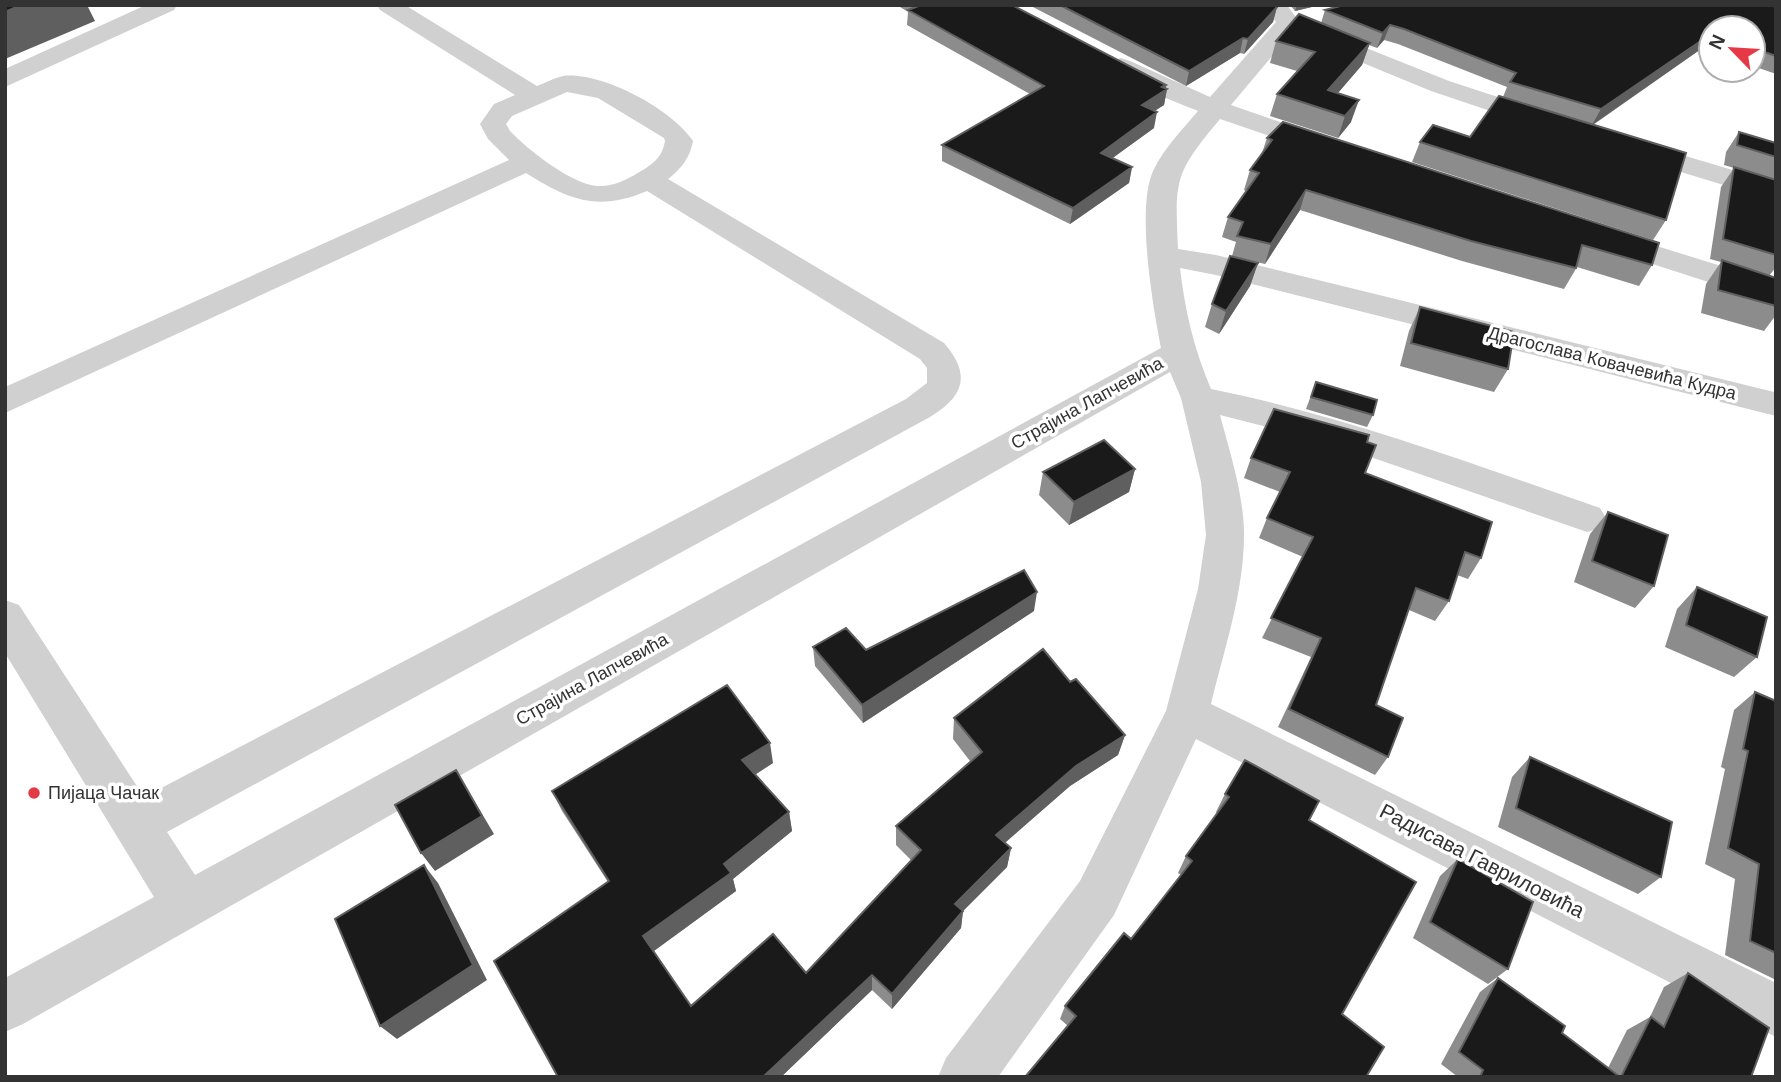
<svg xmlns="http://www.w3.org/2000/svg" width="1781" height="1082" font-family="Helvetica,sans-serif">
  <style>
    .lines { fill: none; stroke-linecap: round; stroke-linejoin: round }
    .minor { fill: #d0d0d0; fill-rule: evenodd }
    .wall { fill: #8c8c8c }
    .shaded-wall { fill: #5f5f5f }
    .building { fill: #1a1a1a; stroke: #5f5f5f; stroke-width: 2 }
    .poi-dot { fill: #e63946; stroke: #fff; stroke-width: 2.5 }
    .labels { text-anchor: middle; stroke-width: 7; stroke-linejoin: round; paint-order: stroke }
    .street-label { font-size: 18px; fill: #333; stroke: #fff }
    .poi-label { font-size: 18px; fill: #333; stroke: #fff; text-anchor: start }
    .near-street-label { font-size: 21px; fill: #333; stroke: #fff }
  </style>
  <rect width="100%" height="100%" fill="#fff"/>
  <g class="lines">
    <path class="minor" d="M146,5H177L174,10L5,87V69Z
      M377,5H405L537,86C545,83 554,78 563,76C601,71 672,109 693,141C690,158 681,169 668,179L944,343C971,374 965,396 930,417L167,832L195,875L1161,348C1153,307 1136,209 1153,171C1164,148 1182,130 1198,111C1179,103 1119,81 1108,66L1112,61L1121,58L1130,61L1210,97L1276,22L1264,5H1287L1300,23L1231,105L1335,141L1339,147L1335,153L1325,155L1220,119C1174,174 1175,179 1178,249L1216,255L1774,392L1776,416L1216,275L1180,268C1185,311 1194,349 1211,389C1345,416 1472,464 1600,508L1606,518L1600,528L1587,532L1333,444L1220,415C1230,453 1244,495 1244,535C1244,592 1224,650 1211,704L1776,983V1037L1196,739L1114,915L998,1077H938L946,1058L1080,881L1166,711L1198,589L1206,535L1201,482L1181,398L1170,372L23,1024L5,1032V978L154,897L5,653V600L19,605L144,797L906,399L927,383V368L920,359L647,191C598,212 569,200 526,173L5,413V387L509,160L488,139L480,124L494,104L515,95L380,10ZM567,92L598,98L664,138L665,141C662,158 653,164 638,173C626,180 612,187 597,186C571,184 527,149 510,131L506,124L512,116Z
      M1316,28L1449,81L1550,114L1554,120L1550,126L1541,128L1431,91L1307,40L1304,35L1307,30Z
      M1632,140L1776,183V201L1622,154L1618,148L1622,142Z
      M1605,230L1776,283V304L1594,245L1590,239L1594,233Z"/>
  </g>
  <path class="wall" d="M897,5H1012L1166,85V89H1167L1164,105L1154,111V128L1112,158L1132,167L1129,183L1070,224L942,161V145L1030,94L907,25L908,12Z
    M1029,5H1276L1277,7L1273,22L1244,54L1240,53L1186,86Z
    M1290,5H1320L1295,11Z
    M1776,7V74L1753,66V28H1711V52L1701,49L1593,125L1666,220L1653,240L1412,162L1420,142L1470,137L1503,97L1507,87L1398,44L1384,40L1377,48L1369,45L1362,65L1338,93L1351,122L1338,138L1270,116L1277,94L1297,71L1270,63L1276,41L1321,23L1325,10Z
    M1739,132L1776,143V267L1769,276L1776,278V315L1764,331L1701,313L1706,284L1721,262L1710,259L1721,187L1734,168L1724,165L1726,152Z
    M1267,138L1652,265L1639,286L1577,267L1564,289L1462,261L1300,210L1265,264L1232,256L1236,242L1222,237L1228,217L1246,191L1244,190L1250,170L1262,153Z
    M1258,263L1250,286L1219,334L1205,327L1212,304Z
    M1420,307L1508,369L1494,392L1400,366L1409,331Z
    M1316,382L1373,415L1367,427L1306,409Z
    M1367,442L1365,473L1481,558L1468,579L1457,575L1449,601L1435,621L1409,610L1376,705L1388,757L1375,775L1278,727L1311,657L1262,638L1303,557L1259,538L1267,518L1280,492L1244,478L1251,458Z
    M1135,469L1129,492L1069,525L1039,495L1043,472Z
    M1608,512L1654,586L1635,608L1574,582L1590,534Z
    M1697,587L1757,657L1734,677L1665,647L1677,609Z
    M1034,611L863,723L815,666L813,647L866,650Z
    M1070,682L1125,735L1118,755L1070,786L1005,843L1011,848L1007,867L963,911L961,928L892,1009L872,990L781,1077H558L608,882L562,811L552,791L773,763L755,775L789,812L792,831L733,879L736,891L654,951L691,1006L806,973L911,860L896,845V826L970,761L953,739L954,718Z
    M1755,692L1776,701V980L1725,955L1735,879L1705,864L1725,769L1721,767L1734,710Z
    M1530,757L1661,877L1638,894L1498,827L1512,777Z
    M1225,794L1319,801L1068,1026L1060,1019L1065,1006L1131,939L1181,875L1178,873L1186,856L1217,813L1216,812Z
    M1458,859L1508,969L1488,984L1413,938L1440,876Z
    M1688,973L1751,1077H1458L1441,1064L1480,992L1498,978L1562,1033L1608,1068L1627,1030L1650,1017L1664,987Z"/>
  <path class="shaded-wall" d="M21,5H87L95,21L5,59V12Z
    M1297,5H1320L1295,11Z
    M1277,7L1273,22L1244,54L1248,39Z
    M1390,25L1384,40L1377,48L1383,33Z
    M1710,34L1701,49L1592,125L1601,109Z
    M1243,38L1240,53L1186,86L1189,71Z
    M1370,43L1362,65L1324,109L1328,90Z
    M1166,85L1165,90L1167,89L1164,105L1139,121L1142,105Z
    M1359,100L1351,122L1338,138L1345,116Z
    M1157,112L1154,128L1099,168L1101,153Z
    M1132,167L1129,183L1070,224L1073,208Z
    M1306,190L1300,210L1265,264L1271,244Z
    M1258,263L1250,286L1219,334L1226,311Z
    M1135,469L1129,492L1069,525L1074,502Z
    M1037,592L1034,611L863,723L862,705Z
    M1125,735L1118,755L1070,786L992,854L996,835L1076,766Z
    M770,743L773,763L746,780L742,760Z
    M456,770L494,834L435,871L421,853Z
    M789,812L792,831L733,879L736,891L651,953L643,936L724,864Z
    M1011,848L1007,867L963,911L961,928L892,1009V994L955,904Z
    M424,865L438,883L487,980L397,1039L380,1026Z
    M872,975V990L781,1077H763Z"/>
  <path class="building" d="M5,5H21L5,12Z
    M921,5H1012L1166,85L1162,87L1167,89L1142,105L1157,112L1101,153L1132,167L1073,208L942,145L1044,86L908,10Z
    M1060,5H1276L1277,7L1248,39L1243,38L1189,71Z
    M1344,5H1770L1776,7V56L1753,48V28H1711V34L1601,109L1510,82L1516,73L1404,29L1390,25L1383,33L1325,10Z
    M1299,14L1370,43L1328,90L1359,100L1345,116L1277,94L1315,52L1276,41Z
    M1499,96L1686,153L1666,220L1420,142L1433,125L1470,137Z
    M1283,122L1659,243L1652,265L1582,245L1576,268L1471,241L1306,190L1271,244L1237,236L1243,222L1228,217L1259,173L1250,170L1272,140L1267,138Z
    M1739,132L1776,143V157L1737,145Z
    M1734,167L1776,180V255L1723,239Z
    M1230,256L1258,263L1226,311L1212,304Z
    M1722,260L1776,278V306L1718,290Z
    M1420,307L1514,332L1508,369L1411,343Z
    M1316,382L1377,400L1373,415L1311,397Z
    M1274,409L1369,435L1367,442L1376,445L1365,473L1492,522L1481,558L1465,552L1449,601L1416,588L1376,705L1403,718L1388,757L1289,709L1321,638L1271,618L1313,537L1267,518L1290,472L1251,458Z
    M1104,440L1135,469L1074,502L1043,472Z
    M1608,512L1668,535L1654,586L1592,561Z
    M1024,570L1037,592L862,705L813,647L846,628L866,650Z
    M1697,587L1767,617L1757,657L1686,625Z
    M1043,649L1070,682L1076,679L1125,735L1076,766L996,835L1011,848L955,904L963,911L892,994L872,975L763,1077H558L494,961L609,881L552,791L727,685L770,743L742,760L789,812L724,864L731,873L643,936L691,1006L773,934L806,973L921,850L896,826L982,752L954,718Z
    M1755,692L1776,701V953L1750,941L1759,864L1728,848L1748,751L1743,749Z
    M1530,757L1672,822L1661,877L1516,808Z
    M1245,760L1319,801L1309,820L1416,882L1342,1014L1384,1047L1366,1077H1025L1076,1016L1065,1006L1124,933L1131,939L1192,861L1186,856L1229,797L1225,794Z
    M456,770L482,816L421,853L395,805Z
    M1458,859L1533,902L1508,969L1430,922Z
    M424,865L473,965L380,1026L335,919Z
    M1688,973L1769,1028L1751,1077H1621L1651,1017L1664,1027Z
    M1498,978L1565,1026L1562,1033L1620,1077H1480L1483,1070L1459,1052Z"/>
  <circle class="poi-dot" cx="34" cy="793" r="7"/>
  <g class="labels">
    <g class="street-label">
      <text transform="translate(1612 363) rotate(14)" y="6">Драгослава Ковачевића Кудра</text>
      <text transform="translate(1087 403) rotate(-29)" y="6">Страјина Лапчевића</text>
      <text transform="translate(592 679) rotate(-29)" y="6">Страјина Лапчевића</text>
    </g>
    <g class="poi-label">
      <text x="48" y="799">Пијаца Чачак</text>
    </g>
    <g class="near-street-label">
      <text transform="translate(1482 861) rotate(27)" y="7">Радисава Гавриловића</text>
    </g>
  </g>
  <rect width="1781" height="1082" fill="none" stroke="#333333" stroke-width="14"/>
  <g transform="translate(1732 49) rotate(295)"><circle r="33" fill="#ffffff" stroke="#adadad" stroke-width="2"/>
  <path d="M0-5L12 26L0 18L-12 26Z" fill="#e63946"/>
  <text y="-10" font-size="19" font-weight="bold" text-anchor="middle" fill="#333333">N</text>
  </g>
</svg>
